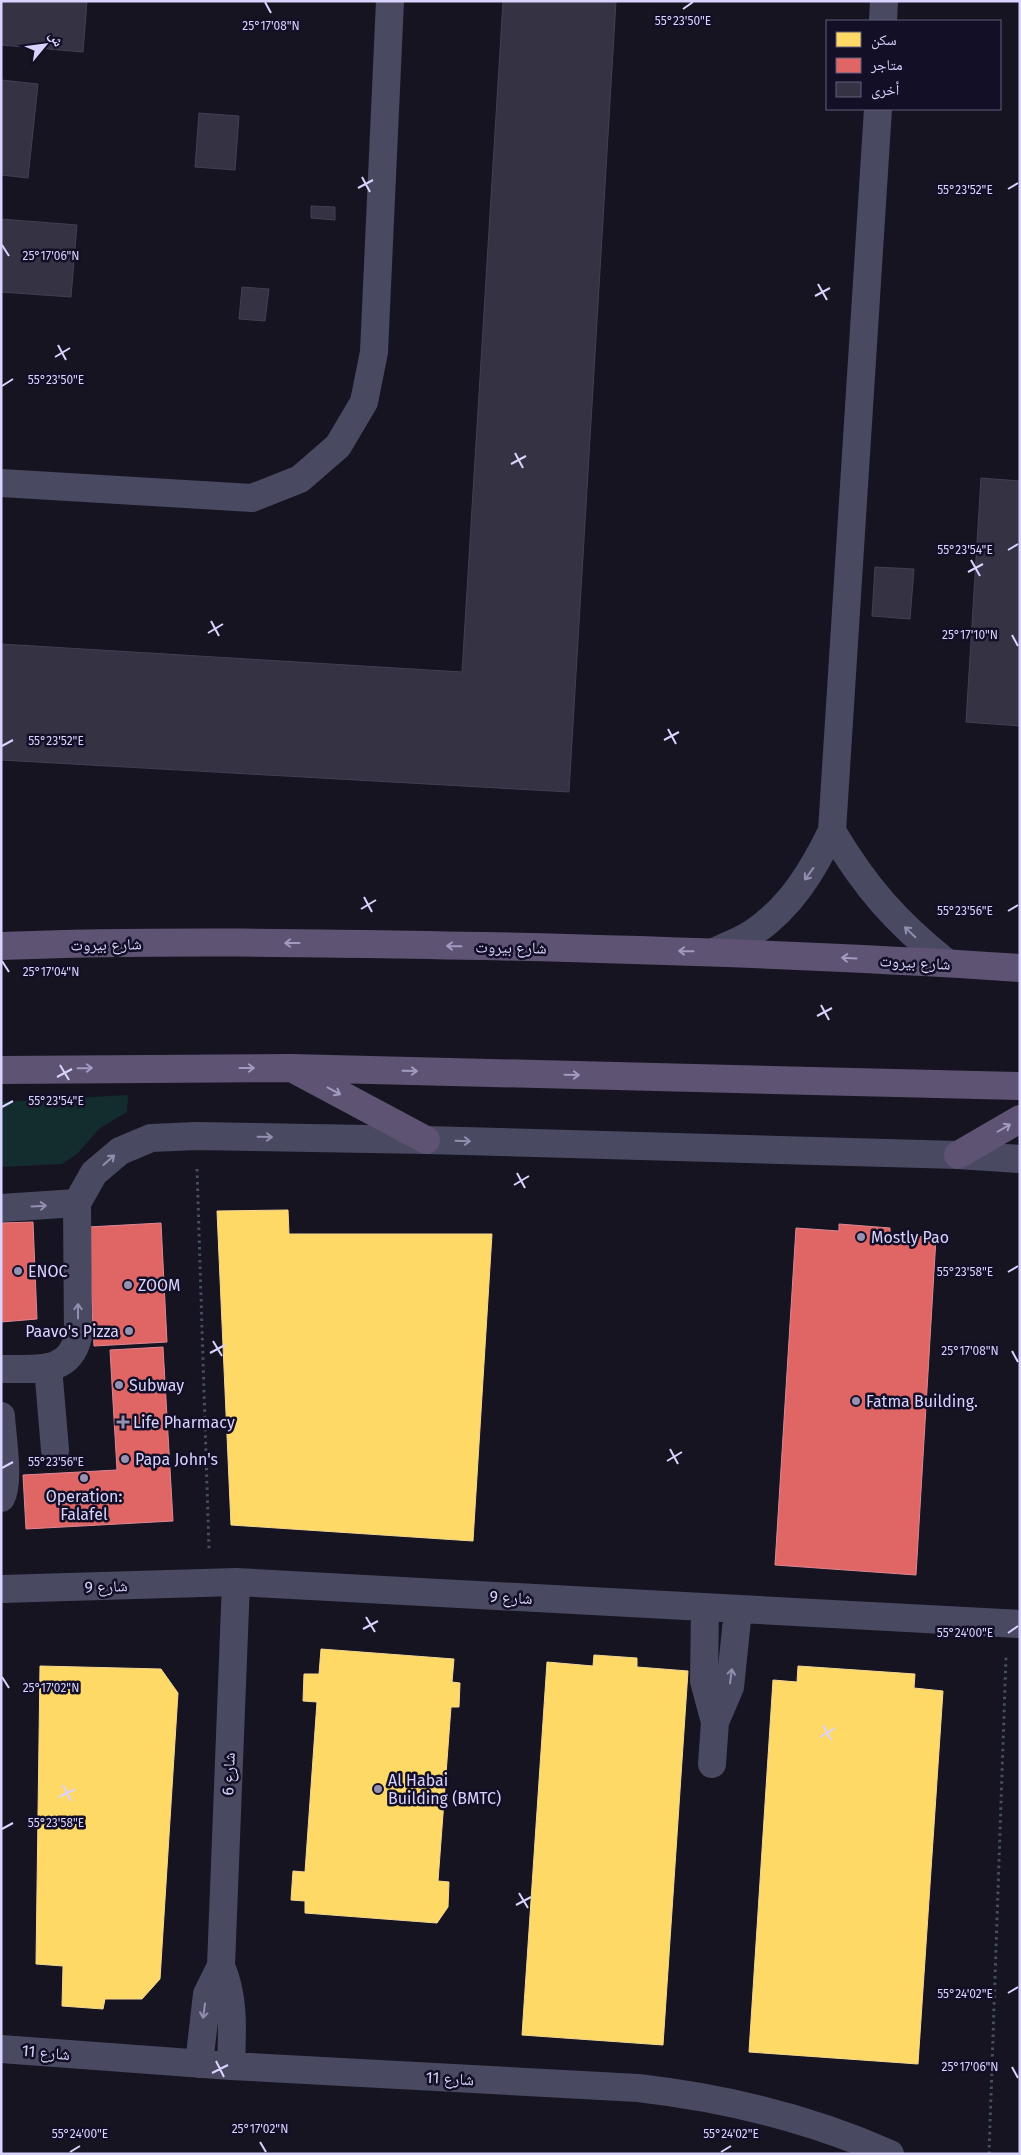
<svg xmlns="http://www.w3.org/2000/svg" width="1021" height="2155" font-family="'Fira Sans','Noto Naskh Arabic',sans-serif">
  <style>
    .green { fill: #132c2d }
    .homes { fill: #ffd966; stroke: #f4d894 }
    .shops { fill: #e06666; stroke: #de8794 }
    .building { fill: #343243; stroke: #433f54 }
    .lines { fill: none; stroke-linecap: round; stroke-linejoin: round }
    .path { stroke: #44505f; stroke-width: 3; stroke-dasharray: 2.5 4; stroke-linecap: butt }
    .minor { stroke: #4a4962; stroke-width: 28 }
    .major { stroke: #5e5373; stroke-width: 28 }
    .oneway { stroke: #928eb0 }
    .oneway2 { stroke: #a29ac0 }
    .ticks { fill: none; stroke: #d9d4ff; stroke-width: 2 }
    .poi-dot { fill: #9591b1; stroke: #130f26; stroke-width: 2 }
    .labels { text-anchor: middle; stroke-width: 5; stroke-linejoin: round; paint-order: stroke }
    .street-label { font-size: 16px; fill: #d9d4ff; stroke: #130f26 }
    .poi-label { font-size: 16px; fill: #d9d4ff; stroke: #130f26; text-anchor: start }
    .ticks-label { font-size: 12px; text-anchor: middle; fill: #d9d4ff; stroke: #130f26; stroke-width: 5; stroke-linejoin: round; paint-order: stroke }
  </style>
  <rect width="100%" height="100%" fill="#161421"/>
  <path class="green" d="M128,1095L127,1112L100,1128L77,1154L62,1164L1,1167V1102Z"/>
  <path class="homes" d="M288,1210L289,1234H492L473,1541L231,1525L217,1211Z
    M321,1649L454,1659L452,1682L460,1683L459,1707H451L438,1881L449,1882L448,1907L437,1923L305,1913V1901L291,1900L293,1871L305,1872L317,1702L303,1701L304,1674H319Z
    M594,1655L637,1658V1667L688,1671L663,2045L522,2035L547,1662L593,1666Z
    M40,1666L161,1669L178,1693L160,1979L142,1999H105L103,2009L62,2006L63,1966L36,1964Z
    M798,1666L915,1674L914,1688L943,1691L918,2064L749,2052L773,1680L797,1682Z"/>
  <path class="shops" d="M33,1222L37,1319L1,1322V1223Z
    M161,1223L167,1342L94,1346L88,1227Z
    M839,1224L890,1228V1234L936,1238L916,1575L775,1565L796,1228L839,1231Z
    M163,1347L173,1521L26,1529L23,1475L117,1470L110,1350Z"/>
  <path class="building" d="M1,1H87L83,52L1,45Z
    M503,1H616L569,792L1,760V644L462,672Z
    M1,80L38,84L28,178L1,175Z
    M199,113L239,116L235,170L195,167Z
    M311,206L335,207V220L311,218Z
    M1,219L77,225L71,297L1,292Z
    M242,287L269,289L265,321L239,319Z
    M981,478L1020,481V726L966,722Z
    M875,567L914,569L910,619L872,616Z"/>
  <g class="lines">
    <path class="path" d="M197,1169L209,1550
      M989,2154L1006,1657"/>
    <path class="minor" d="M883,21L884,1
      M1,483L252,498L300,479L338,446L364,402L374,352L390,1
      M832,831C865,887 896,922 947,963
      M716,951C728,945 743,940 754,932C791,907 813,870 832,831L878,109
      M1,1208L77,1203
      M48,1367L55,1450
      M1,1369C33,1368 69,1376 78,1337L77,1203L94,1173L120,1151L151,1138L196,1136L426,1140L958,1155L1020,1159
      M1,1416C2,1435 10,1483 1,1498
      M1,1589L236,1582L1020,1624
      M705,1608L704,1681L715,1722L712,1764
      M715,1722L730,1687L738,1610
      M1,2049L231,2066L638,2088C726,2098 809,2118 890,2154
      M199,2064L207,1994L221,1966
      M231,2066C232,2031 235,1999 221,1966L236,1582"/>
    <path class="major" d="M1,946C162,940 322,943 483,946C662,950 841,956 1020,968
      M1,1070L291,1068L1020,1086
      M297,1071L426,1140
      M958,1155L1020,1119"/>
  </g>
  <defs><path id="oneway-shaft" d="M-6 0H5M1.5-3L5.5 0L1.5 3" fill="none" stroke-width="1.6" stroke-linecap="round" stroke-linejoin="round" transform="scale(1.25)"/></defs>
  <g class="oneway">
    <use href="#oneway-shaft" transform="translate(809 874) rotate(126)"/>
    <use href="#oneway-shaft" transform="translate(910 932) rotate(-136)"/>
    <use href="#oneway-shaft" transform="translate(265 1137) rotate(1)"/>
    <use href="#oneway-shaft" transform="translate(463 1141) rotate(2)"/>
    <use href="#oneway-shaft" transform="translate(109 1160) rotate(-42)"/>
    <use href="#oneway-shaft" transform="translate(39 1206) rotate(-3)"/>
    <use href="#oneway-shaft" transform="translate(78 1311) rotate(-90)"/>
    <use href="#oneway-shaft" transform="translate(731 1676) rotate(-82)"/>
    <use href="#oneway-shaft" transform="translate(204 2011) rotate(98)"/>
  </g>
  <g class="oneway2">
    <use href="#oneway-shaft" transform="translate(292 943) rotate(-180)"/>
    <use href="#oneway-shaft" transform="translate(454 946) rotate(-179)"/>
    <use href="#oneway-shaft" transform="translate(686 951) rotate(-179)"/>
    <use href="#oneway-shaft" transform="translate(849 958) rotate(-177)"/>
    <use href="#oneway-shaft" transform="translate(85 1068) rotate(-1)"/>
    <use href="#oneway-shaft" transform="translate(247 1068)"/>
    <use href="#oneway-shaft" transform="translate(410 1071) rotate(1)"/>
    <use href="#oneway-shaft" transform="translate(572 1075) rotate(1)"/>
    <use href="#oneway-shaft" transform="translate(334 1091) rotate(28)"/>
    <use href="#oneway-shaft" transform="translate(1004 1128) rotate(-30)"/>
  </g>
  <path class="ticks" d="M265,2L271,13M683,9L693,2M362,177L370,192M358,188L373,180M1008,189L1018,183M2,245L9,256M818,284L827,300M815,296L830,288M58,345L66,360M55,357L70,348M2,386L13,379M515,453L523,468M511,464L526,456M1008,550L1018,544M971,560L980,576M968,572L983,564M211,621L219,636M208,633L223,624M1012,635L1018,646M668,729L676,744M664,740L679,732M2,746L13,740M364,897L372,912M361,909L376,900M1008,911L1018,905M2,961L9,972M821,1005L829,1020M817,1016L832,1008M60,1065L69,1080M57,1077L72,1069M2,1107L13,1101M517,1173L525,1188M514,1185L529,1176M1008,1272L1018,1266M213,1341L222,1356M1012,1351L1018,1362M210,1353L225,1345M670,1449L678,1464M667,1461L682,1452M2,1468L13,1462M366,1617L375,1632M363,1629L378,1621M1008,1633L1018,1626M2,1677L9,1688M823,1725L831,1740M820,1737L835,1728M63,1785L71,1801M59,1797L75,1789M2,1829L13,1823M519,1893L528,1908M516,1905L531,1897M1008,1993L1018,1987M216,2061L224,2077M1012,2067L1018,2078M212,2073L228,2065M260,2142L266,2152M70,2152L80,2146M721,2152L731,2146"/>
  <g class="poi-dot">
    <circle cx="861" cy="1237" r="5"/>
    <circle cx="18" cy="1271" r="5"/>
    <circle cx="128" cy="1285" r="5"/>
    <circle cx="129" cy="1331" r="5"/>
    <circle cx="119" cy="1385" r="5"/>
    <circle cx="856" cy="1401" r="5"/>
    <path d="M120.5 1414.5h5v5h5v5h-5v5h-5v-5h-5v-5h5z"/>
    <circle cx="125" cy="1459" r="5"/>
    <circle cx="84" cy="1478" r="5"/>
    <circle cx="378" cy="1789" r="5"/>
  </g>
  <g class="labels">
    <g class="street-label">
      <text transform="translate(106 944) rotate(-1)" y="6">شارع بيروت</text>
      <text transform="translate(511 947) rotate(1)" y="6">شارع بيروت</text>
      <text transform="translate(915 962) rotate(3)" y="6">شارع بيروت</text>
      <text transform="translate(106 1586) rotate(-2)" y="6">شارع 9</text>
      <text transform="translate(511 1597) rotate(3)" y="6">شارع 9</text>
      <text transform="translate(228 1774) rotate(-88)" y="6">شارع 6</text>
      <text transform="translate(46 2052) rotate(5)" y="6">شارع 11</text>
      <text transform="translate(450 2078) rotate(3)" y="6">شارع 11</text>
    </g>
    <g class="poi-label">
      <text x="871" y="1243">Mostly Pao</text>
      <text x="28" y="1277">ENOC</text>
      <text x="138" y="1291">ZOOM</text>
      <text x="119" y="1337" text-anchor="end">Paavo's Pizza</text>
      <text x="129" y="1391">Subway</text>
      <text x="866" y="1407">Fatma Building.</text>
      <text x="133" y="1428">Life Pharmacy</text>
      <text x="135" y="1465">Papa John's</text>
      <text x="84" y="1502" text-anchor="middle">Operation:<tspan x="84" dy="18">Falafel</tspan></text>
      <text x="388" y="1786">Al Habai<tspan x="388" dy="18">Building (BMTC)</tspan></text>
    </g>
  </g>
  <g class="ticks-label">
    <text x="683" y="25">55°23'50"E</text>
    <text x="271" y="30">25°17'08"N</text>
    <text x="965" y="194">55°23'52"E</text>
    <text x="51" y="260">25°17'06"N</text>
    <text x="56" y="384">55°23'50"E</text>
    <text x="965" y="554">55°23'54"E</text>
    <text x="970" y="639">25°17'10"N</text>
    <text x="56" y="745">55°23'52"E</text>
    <text x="965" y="915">55°23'56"E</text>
    <text x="51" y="976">25°17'04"N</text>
    <text x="56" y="1105">55°23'54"E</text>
    <text x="965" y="1276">55°23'58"E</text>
    <text x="970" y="1355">25°17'08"N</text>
    <text x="56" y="1466">55°23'56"E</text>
    <text x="965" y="1637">55°24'00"E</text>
    <text x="51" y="1692">25°17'02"N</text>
    <text x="56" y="1827">55°23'58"E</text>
    <text x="965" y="1998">55°24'02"E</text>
    <text x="970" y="2071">25°17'06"N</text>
    <text x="260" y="2133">25°17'02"N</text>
    <text x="80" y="2138">55°24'00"E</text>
    <text x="731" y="2138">55°24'02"E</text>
  </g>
  <rect width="1021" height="2155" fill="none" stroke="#d9d4ff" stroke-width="5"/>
  <rect x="826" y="20" width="175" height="90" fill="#130f26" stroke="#625e7d"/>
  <rect x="836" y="32" width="25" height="15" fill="#ffd966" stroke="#625e7d"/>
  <text x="871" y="45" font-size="15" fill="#d9d4ff">سكن</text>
  <rect x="836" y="58" width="25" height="15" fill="#e06666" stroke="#625e7d"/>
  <text x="871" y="70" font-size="15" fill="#d9d4ff">متاجر</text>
  <rect x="836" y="82" width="25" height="15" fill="#343243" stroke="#625e7d"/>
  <text x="871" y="95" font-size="15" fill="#d9d4ff">أخرى</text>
  <g transform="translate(45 45) rotate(61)" stroke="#130f26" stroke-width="4" paint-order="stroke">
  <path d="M0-4L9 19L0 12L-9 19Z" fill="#d9d4ff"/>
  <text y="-8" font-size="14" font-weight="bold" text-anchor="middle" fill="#d9d4ff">ش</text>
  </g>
</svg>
